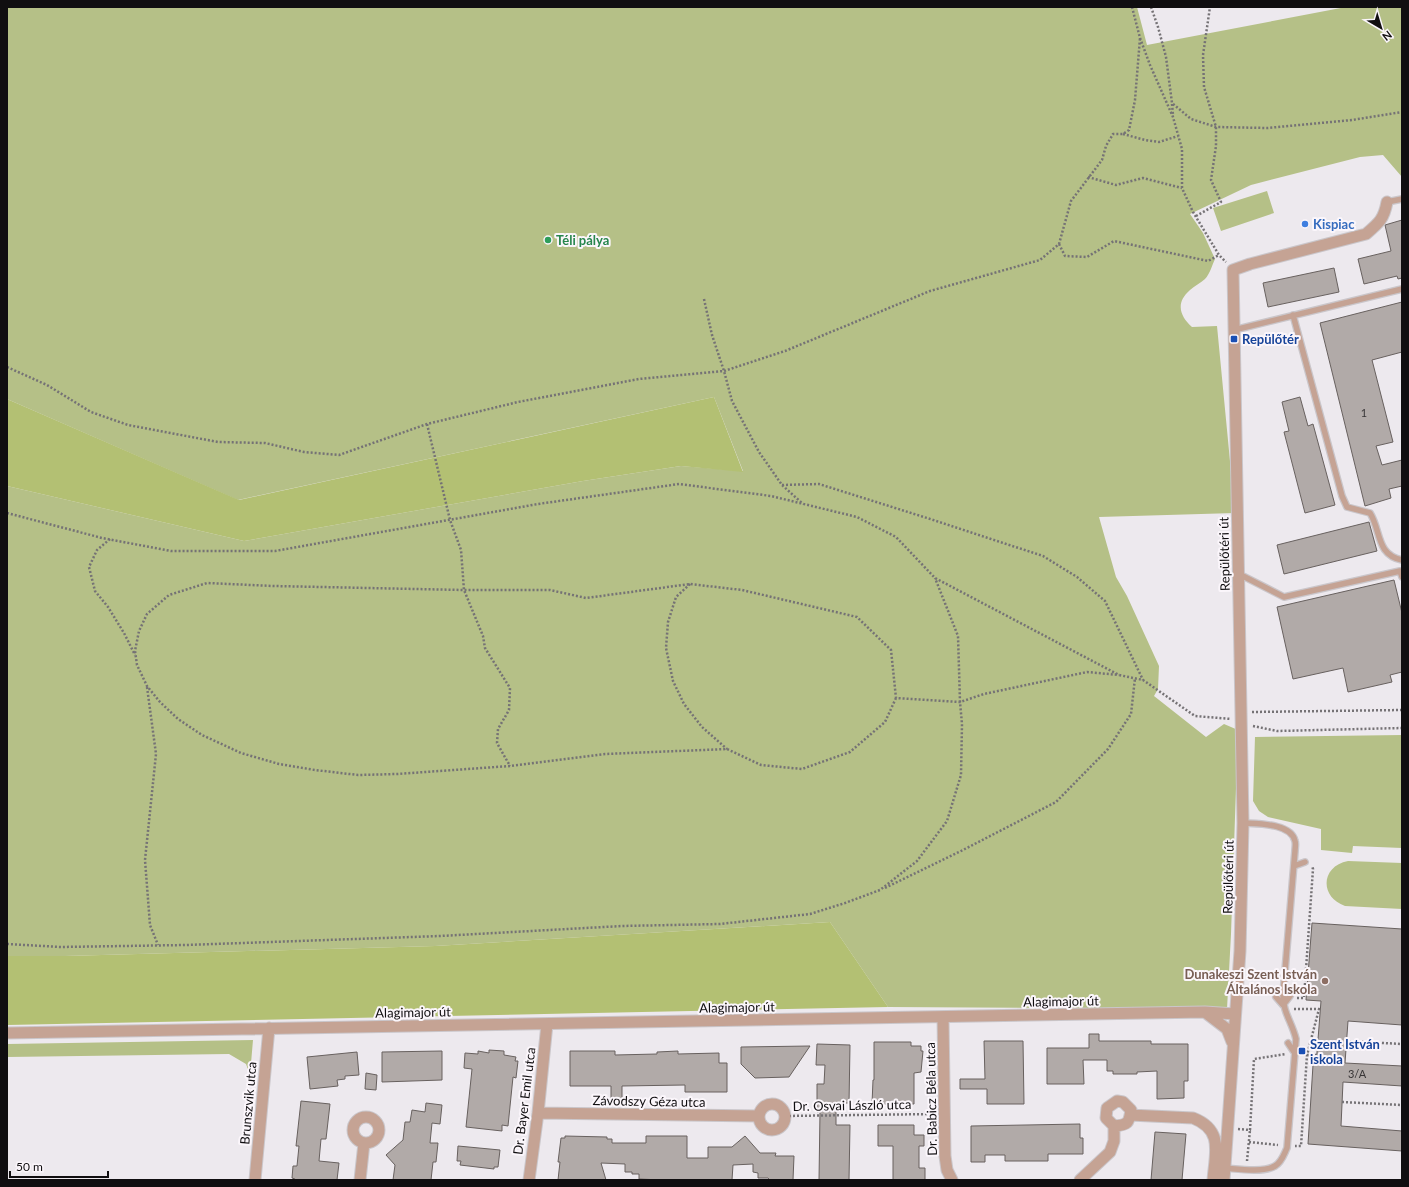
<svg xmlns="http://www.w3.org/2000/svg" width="1409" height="1187" font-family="Lato,sans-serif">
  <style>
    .green { fill: #b5c087 }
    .forest { fill: #b3c073 }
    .building { fill: #b1aaa8; stroke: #68615f }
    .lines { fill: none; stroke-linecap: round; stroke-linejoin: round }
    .lane-casing { stroke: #cac6ca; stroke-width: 8 }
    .street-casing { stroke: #cac6ca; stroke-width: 13 }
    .path { stroke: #757275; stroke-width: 2.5; stroke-dasharray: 2 2; stroke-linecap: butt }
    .lane { stroke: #c5a394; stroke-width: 5.5 }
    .street { stroke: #c5a394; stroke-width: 11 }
    .shop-dot { fill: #3f7fe0; stroke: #fbf6fb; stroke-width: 1.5 }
    .leisure-dot { fill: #2e9e5b; stroke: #fbf6fb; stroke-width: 1.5 }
    .transit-dot { fill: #1a4fb4; stroke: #fbf6fb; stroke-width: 1.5 }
    .education-dot { fill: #8d6e63; stroke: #fbf6fb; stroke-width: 1.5 }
    .labels { text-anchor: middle; stroke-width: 4; stroke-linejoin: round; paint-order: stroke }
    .number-label { font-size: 11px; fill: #383536 }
    .shop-label { font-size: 13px; font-weight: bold; fill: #366cbe; stroke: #fbf6fb; text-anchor: start }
    .leisure-label { font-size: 13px; font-weight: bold; fill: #27864d; stroke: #fbf6fb; text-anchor: start }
    .transit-label { font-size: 13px; font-weight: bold; fill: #164399; stroke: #fbf6fb; text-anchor: start }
    .street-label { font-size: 13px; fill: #100e10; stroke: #fbf6fb }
    .education-label { font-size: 13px; font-weight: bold; fill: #785e54; stroke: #fbf6fb; text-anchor: end }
  </style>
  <rect width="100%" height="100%" fill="#ede9ee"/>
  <path class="green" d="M7,7H1137L1147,45L1346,7H1402V177L1383,155L1360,157L1251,185L1190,214L1203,233L1215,259C1212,265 1210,274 1205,279C1201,283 1194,286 1190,290C1175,303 1180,316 1192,327L1217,326L1235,513L1099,517L1116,577L1127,596L1159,666L1158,689L1154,696L1206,737L1224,724L1238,730L1231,934L1227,1009L888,1007L830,922L435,946L65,956H7V486L244,541L583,481L681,466L743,471L714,397L238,500L7,399Z
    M1267,191L1274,213L1221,231L1213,208Z
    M1402,735V848L1353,846L1352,853L1321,850V829L1268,817L1259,811L1253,801L1255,737Z
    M1348,861L1402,863V909L1345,906C1319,897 1321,866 1348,861Z
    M253,1040L250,1075L246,1064L229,1054L7,1057V1044Z"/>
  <path class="forest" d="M714,397L743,472L681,466L583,481L244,541L7,486V399L239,500Z
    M830,922L888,1007L7,1025V956H65L435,946Z"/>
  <path class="building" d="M1402,220V278L1398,279L1397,276L1364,284L1358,259L1391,251L1385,225Z
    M1334,268L1339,292L1268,307L1263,283Z
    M1402,302V352L1372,360L1393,442L1376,446L1382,465L1402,460V486L1389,489L1391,498L1365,506L1320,323Z
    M1300,397L1308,426L1313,424L1335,505L1305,513L1284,432L1289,431L1282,402Z
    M1369,522L1377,551L1284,574L1277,545Z
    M1394,580L1402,613V672L1390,675L1392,682L1348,692L1343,668L1293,679L1277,607Z
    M1312,923L1402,929V1025L1348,1021L1345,1063L1402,1066V1086L1343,1082L1341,1126L1402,1131V1151L1308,1144L1313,1065H1316L1321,1001L1306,1000Z
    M1089,1034H1099V1041H1151V1044H1188V1081H1184V1098L1157,1099V1071L1137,1072V1074H1113V1071H1107V1060H1083L1084,1084H1047V1048H1089Z
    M984,1041H1023L1024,1104H987V1089H960V1079H985Z
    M874,1042H911V1046H921V1051H923L921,1072L914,1073V1104H872L873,1080H874Z
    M817,1044L850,1045L849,1103H836V1125H850L849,1180H819L820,1112H817V1084H824L825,1065H816Z
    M810,1046L789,1077L755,1078L741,1064V1047Z
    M489,1050L504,1051V1055L516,1057L515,1061H518L516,1078L513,1077L508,1126L502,1125V1131L466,1127L472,1069L464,1068L465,1053L478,1054V1051L489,1053Z
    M442,1051V1080L382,1082V1052Z
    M570,1051H615V1055L657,1054V1052L678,1051V1054L719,1053V1063H727V1092H685V1085L622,1086V1101L611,1102V1086H570Z
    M357,1052L359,1075L345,1076V1079L337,1080L338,1086L310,1089L307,1057Z
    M366,1073L377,1075L376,1090L365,1089Z
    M301,1101L330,1104L326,1139H321L319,1161L339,1163L337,1180H295V1179L292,1178L293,1166H297L299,1146H296Z
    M426,1103L442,1105L440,1124L432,1123L430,1143H438L436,1162H433L431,1180H393L395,1165L386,1155L403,1140L405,1122H410L412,1110L425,1112Z
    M1080,1124V1138H1083V1154H1048V1161H1005V1155H985V1162H971V1126Z
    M878,1125H914V1135H924V1146H919V1168H925V1180H893V1146H878Z
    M1155,1132L1186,1134L1182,1180H1151Z
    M565,1136L607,1137V1139H612V1143H646V1136H687V1158H708V1147H732L745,1136L760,1153H776L775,1156H794L793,1180H770L768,1178H758V1173L753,1172V1164L733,1165L732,1180H662L639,1179V1174H632V1172H625V1164L601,1163L606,1180H558L560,1162H558L561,1138H565Z
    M458,1146L500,1150L498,1167H494V1169L460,1165L461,1161H457Z"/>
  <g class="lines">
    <defs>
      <path id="lane" d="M1387,202L1402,199
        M1293,315L1342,496L1347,507L1370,513C1381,530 1376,555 1402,560
        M1234,330L1402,289
        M1239,574L1284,597L1400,571L1402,577
        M1294,866L1305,862
        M1276,997L1283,1005L1290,996
        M1288,1043L1294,1052
        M1225,1168C1238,1169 1263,1173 1275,1166C1282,1162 1284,1154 1287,1148L1296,1039C1292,1022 1283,1013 1283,995L1295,851C1295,848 1296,844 1295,841C1291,823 1258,824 1243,823"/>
      <path id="street" d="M1206,1013L1227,1029L1232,1042
        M943,1017L945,1156L947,1170L952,1180
        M7,1033L1205,1012L1235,1014
        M759 1117a13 13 0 1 1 26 0a13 13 0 1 1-26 0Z
        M538,1113L759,1116
        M1130,1115L1193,1118C1224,1130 1215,1153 1213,1180
        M353 1130a13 13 0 1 1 26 0a13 13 0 1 1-26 0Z
        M255,1180L269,1028
        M360,1180L364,1143
        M529,1180L538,1113L547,1024
        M1080,1180L1110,1152L1114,1141V1126L1106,1118L1107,1108L1117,1101L1123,1102L1131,1110C1129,1123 1128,1125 1114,1126
        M1224,1180L1240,951L1243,823L1233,270L1250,264L1366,234C1379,223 1384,219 1387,202"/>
    </defs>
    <use href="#lane" class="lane-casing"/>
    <use href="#street" class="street-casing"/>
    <path class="path" d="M1132,7L1140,38L1150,65L1173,117L1182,149V188L1193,212L1219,255L1226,262
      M1151,7L1158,27L1166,57L1172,103L1191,119L1216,127L1267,128L1352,120L1402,112
      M1172,104L1173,115
      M1123,134L1145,140L1159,142L1178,136
      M1088,177L1116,185L1143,178L1182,188
      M1196,216L1221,202L1211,180L1216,146V127L1204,87L1203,55L1210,7
      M1059,244L1065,256L1087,257L1114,241L1208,261L1219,255
      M704,299L712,335L724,371L732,401L759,452L782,485L803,504
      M7,367L47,385L91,412L128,425L218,442L265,443L304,452L339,455L427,424L518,402L639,379L724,371L785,351L930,291L1040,260L1059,244L1071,201L1102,160L1106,146L1113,134H1123L1129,130L1135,100L1140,38
      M427,424L450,520L461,550L464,590L483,636L485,648L510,688L509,710L498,729L497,743L510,766
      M782,485L819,484L927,518L1043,556L1077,577L1105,601L1143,680
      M7,513L102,538L171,551H275L538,504L679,484L771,496L857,517L896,537L935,578L1119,675L1143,680L1195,716L1231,719
      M110,539L97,550L89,567L95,591L108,607L124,633L135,655
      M690,584L676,597L668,622L666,648L673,681L684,704L702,727L727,749
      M147,687L156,754L145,860L150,925L158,945
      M896,698L885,722L850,752L802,769L761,765L727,749L605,754L510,766L397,774L358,775L315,770L279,764L241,753L202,735L178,719L160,702L147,686L137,665L135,651L139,631L147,614L169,595L207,583L273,586L464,590H550L586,598L690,584L742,590L857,617L891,650L896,698L960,702L984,694L1087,672L1119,675
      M1252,712L1402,710
      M1253,726L1277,731L1402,728
      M885,888L961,851L1056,802L1108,749L1131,714L1135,678
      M7,944L61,947L186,945L440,936L622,926L720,924L810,914L845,903L880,890L917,861L947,821L961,775L962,724L960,702L958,636L935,578
      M1297,998H1304L1313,869L1312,866
      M1294,1009H1319L1307,1055L1301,1146H1295
      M1346,1041L1402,1044
      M1307,1055H1317
      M1342,1102L1402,1105
      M785,1116L934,1114
      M1238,1129L1250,1130L1254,1059L1286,1054
      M1249,1142L1278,1145
      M1247,1161L1250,1130"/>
    <use href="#lane" class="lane"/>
    <use href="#street" class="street"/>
  </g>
  <circle class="shop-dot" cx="1305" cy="224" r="4"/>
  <circle class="leisure-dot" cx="548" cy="240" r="4"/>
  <g class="transit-dot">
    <rect x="1230" y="335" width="8" height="8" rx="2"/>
    <rect x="1298" y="1047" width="8" height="8" rx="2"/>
  </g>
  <circle class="education-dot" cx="1325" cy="981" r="4"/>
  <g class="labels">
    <g class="number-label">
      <text x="1364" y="417">1</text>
      <text x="1357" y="1078">3/A</text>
    </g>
    <g class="shop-label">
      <text x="1313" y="229">Kispiac</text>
    </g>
    <g class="leisure-label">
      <text x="556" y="245">Téli pálya</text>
    </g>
    <g class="transit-label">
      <text x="1242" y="344">Repülőtér</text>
      <text x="1310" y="1049">Szent István<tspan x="1310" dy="15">iskola</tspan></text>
    </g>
    <g class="street-label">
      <text transform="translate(1224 554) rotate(-91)" y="5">Repülőtéri út</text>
      <text transform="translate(1228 877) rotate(-89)" y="5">Repülőtéri út</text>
      <text transform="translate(1061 1001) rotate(-1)" y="5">Alagimajor út</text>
      <text transform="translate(737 1007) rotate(-1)" y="5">Alagimajor út</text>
      <text transform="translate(413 1012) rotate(-1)" y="5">Alagimajor út</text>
      <text transform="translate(931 1099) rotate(-91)" y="5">Dr. Babicz Béla utca</text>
      <text transform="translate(524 1101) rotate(-83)" y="5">Dr. Bayer Emil utca</text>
      <text transform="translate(649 1101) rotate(1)" y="5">Závodszy Géza utca</text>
      <text transform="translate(248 1103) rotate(-85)" y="5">Brunszvik utca</text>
      <text transform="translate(852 1105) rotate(-1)" y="5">Dr. Osvai László utca</text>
    </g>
    <g class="education-label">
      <text x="1317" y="979">Dunakeszi Szent István<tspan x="1317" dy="15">Általános Iskola</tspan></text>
    </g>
  </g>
  <rect width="1409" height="1187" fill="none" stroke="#100e10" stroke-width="16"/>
  <g transform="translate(1381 28) rotate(142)" stroke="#fbf6fb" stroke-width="3" paint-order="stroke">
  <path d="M0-3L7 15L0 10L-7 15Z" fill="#100e10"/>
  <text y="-6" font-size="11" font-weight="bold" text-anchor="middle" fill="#100e10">N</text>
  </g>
  <path d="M10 1171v6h98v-6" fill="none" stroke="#100e10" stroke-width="2"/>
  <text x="16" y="1171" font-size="12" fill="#100e10" stroke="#fbf6fb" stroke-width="3" paint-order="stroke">50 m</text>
</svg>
